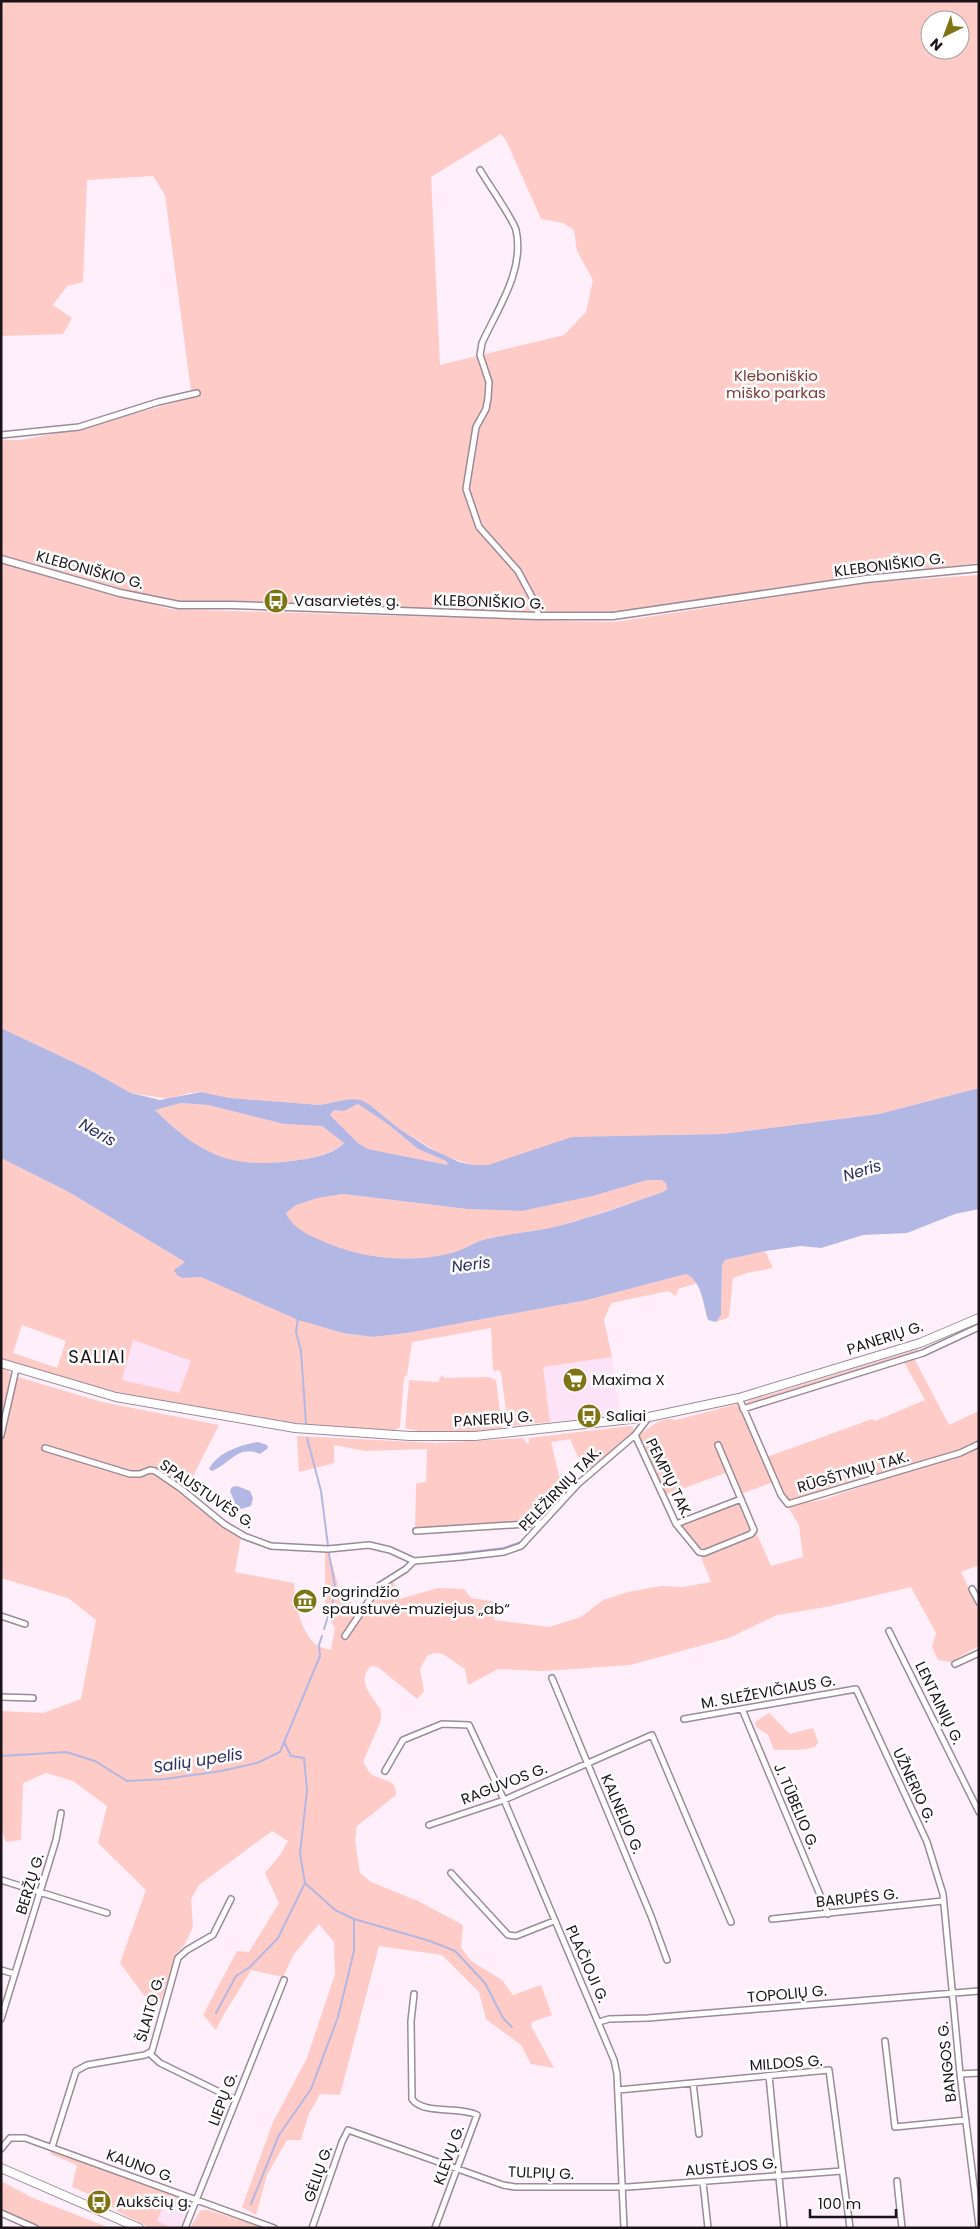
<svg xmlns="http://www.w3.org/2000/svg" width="980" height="2229" font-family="Poppins,sans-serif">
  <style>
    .built { fill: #fde3f8 }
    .green { fill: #fecbc7; fill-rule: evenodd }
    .water { fill: #b2b7e4; fill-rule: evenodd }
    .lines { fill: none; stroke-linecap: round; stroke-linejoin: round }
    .stream { stroke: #b2b7e4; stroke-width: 2 }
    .minor-casing { stroke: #9b8a98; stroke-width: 8 }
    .tertiary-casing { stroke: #9b8a98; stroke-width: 9 }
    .primary-casing { stroke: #9b8a98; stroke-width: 10 }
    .minor { stroke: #fff; stroke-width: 5 }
    .tertiary { stroke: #fff; stroke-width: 6 }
    .primary { stroke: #fff; stroke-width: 8 }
    .labels { text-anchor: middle; stroke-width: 5; stroke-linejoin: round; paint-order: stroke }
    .park-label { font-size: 15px; fill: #7c3937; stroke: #fff }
    .street-label { font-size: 15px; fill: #1a1319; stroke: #fff }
    .poi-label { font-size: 15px; fill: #1a1319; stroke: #fff; text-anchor: start }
    .water-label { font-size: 16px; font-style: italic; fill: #2d2d63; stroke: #fff }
    .quarter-label { font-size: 18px; letter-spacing: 1px; fill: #1a1319; stroke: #fff }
  </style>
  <rect width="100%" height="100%" fill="#feeffb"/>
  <path class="built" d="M133,1340L191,1361L179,1393L121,1380Z
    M612,1357L620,1415L550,1422L543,1367Z
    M144,2186L192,2198L181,2228H151L138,2222L141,2221Z"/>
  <path class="green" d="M1,1H979V563L866,576L612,614L184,603L121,590L1,556V440H21L73,430L192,398L165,195L153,176L87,180L83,282L67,286L53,305L72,318L63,334L1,336ZM930,20H960V50H930ZM501,134L506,140L541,219L563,223L574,230L577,251L593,280L586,312L564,335L440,365L431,177Z
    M1,563L169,609L565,621L615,622L865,583L979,575V1088L879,1114L722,1134L668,1135L488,1165H473L444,1156L398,1128L370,1105L350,1099L320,1105L230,1098L201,1092L189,1093L169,1099L131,1093L90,1070L1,1028Z
    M181,1103L208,1105L284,1124L322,1126L344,1143C334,1153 313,1158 299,1160C229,1170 204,1157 154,1109Z
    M358,1104L389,1125L418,1149L446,1161L448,1165L368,1149L358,1143L330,1115L334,1110L344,1111Z
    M1,1158L67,1191L185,1262L175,1272L182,1278L201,1277L298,1320L343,1333L373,1337L407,1333L587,1300L686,1274L692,1277L697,1283L678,1289L676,1296L668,1291L611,1303L604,1320L612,1357L543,1367L550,1422L508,1426L501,1373L499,1370L493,1371L491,1328L412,1342L407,1375L404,1378L400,1427L395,1430C262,1429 128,1399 1,1359ZM22,1325L66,1341L57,1368L13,1353ZM133,1340L191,1361L179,1393L122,1380Z
    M647,1180H662L666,1182L667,1189L663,1192C628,1204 593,1216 558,1226C535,1232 510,1233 487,1239C474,1242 464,1250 451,1253C408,1264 357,1258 317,1239C306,1234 291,1226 286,1213L296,1205L318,1198L343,1194L467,1209L522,1211L593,1196Z
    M765,1251L773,1268L747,1273L733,1278L729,1317L716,1322L721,1315L722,1265L725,1260Z
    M918,1349L917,1352L746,1405L748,1401Z
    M914,1358L949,1425L979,1411V1442L954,1453L791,1502L788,1501L767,1457L872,1419L875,1421L925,1400L904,1362Z
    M1,1366L6,1368L11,1375L1,1416Z
    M442,1375L444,1378L488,1377L496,1380L502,1428C470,1432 437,1437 405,1428L409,1380L438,1382Z
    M18,1377L102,1402L219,1425L186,1490L213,1518L241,1537L235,1572L294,1583C295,1603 300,1629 315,1644C319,1647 326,1649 331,1650L335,1628L325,1611V1552L336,1550L329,1554L341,1595L362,1610L379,1586L392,1577L400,1599L438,1588L464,1589L471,1598L497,1602L494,1620L549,1627L581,1617L603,1600L628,1592L661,1586L683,1587L711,1582L701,1557L753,1535L756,1532L771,1566L803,1557L799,1525L787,1505L822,1500L979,1447V1565L961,1572L979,1610V1646L950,1662L938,1660L932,1647L936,1633L911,1587L826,1607L777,1615L729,1638L630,1665L545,1671L498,1669L468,1685L465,1669L443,1654L434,1653L427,1656L420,1669L424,1691L417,1699L378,1667L371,1666C355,1681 373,1697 381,1710V1720L363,1762C365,1765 368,1770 370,1773C380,1782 397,1777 396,1795L357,1826L355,1840L360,1873L371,1882L418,1901L463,1925L461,1948L471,1961L502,1980L513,1995L541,1985L552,2015L532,2022L531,2026L554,2068L531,2064L521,2045L486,2019L479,1992L442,1955L379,1946L340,2095L320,2094L308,2116L301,2140H287L267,2175L256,2215L242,2207L273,2122L307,2058L335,1974L334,1942L319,1924L294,1954L283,1977L251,1970C240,1991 225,2009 216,2030L203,2015L237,1951L249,1952L279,1903L265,1873L280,1855L288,1841L272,1831L199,1885L191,1899L193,1927L185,1944L177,1953L161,2001H148L120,1963L146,1890L98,1843L107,1806L73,1781L46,1773L23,1783L21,1840L6,1842L1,1829V1711L43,1713L81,1699L96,1620L68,1598L1,1578V1441Z
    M737,1404L773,1482L741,1494L731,1471L665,1495L637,1436C650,1429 660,1415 676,1420Z
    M629,1426L633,1427V1433L585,1472L570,1439L551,1442L563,1492L536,1521L530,1522L417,1530L415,1527L416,1485L417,1483L426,1482L427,1449L365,1451L334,1445V1463L299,1472L297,1436L436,1443L524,1438L526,1443H529V1438Z
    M738,1501L753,1530L750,1533L701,1551L679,1526L681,1523Z
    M769,1713L790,1734L813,1728L818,1742L816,1746C804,1752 787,1749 774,1750L768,1735L756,1727L755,1722Z
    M51,2150L191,2200L186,2203L168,2195L157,2221L172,2228H151L118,2212L107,2202L72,2187L77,2165L50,2154Z
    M1,2181L33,2198L110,2228H35L1,2213Z
    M203,2210H208L266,2228H190L200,2211Z"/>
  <path class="water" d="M1,1028L90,1070L131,1093L160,1100L201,1092L230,1098L320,1105L350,1099L361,1100L370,1105L398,1128L429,1148L459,1162L473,1165H488L572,1137L722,1134L879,1114L979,1088V1209L955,1214L907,1233L863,1235L821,1248L801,1246L765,1251L725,1260L722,1265L721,1315L716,1322L708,1320C703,1304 702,1281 686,1274L587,1300L407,1333L373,1337L343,1333L298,1320L201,1277L182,1278L177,1275L174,1270L185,1262L67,1191L1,1158ZM181,1103L208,1105L284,1124L322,1126L344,1143C334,1154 313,1158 299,1160C232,1170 202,1156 155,1110ZM358,1104L389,1125L418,1149L446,1161L448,1165L368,1149L358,1143L330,1115L334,1110L344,1111ZM647,1180H662L666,1183L667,1189L663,1192C628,1204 593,1217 558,1226C535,1232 510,1233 487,1239C474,1242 464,1250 451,1253C408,1264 357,1258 318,1239C306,1234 291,1226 286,1213L296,1205L318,1198L343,1194L467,1209L522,1211L593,1196Z
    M258,1442L267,1445L268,1448L260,1454C238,1444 230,1464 212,1471L209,1469C218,1452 241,1445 258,1442Z
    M237,1486L250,1491L253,1498L251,1506L238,1510L230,1491L232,1487Z"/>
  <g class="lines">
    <path class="stream" d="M298,1318L296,1332L301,1351L306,1424
      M307,1438L321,1491L328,1546
      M429,1557L504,1548L521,1542
      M324,1629L336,1591L329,1554
      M284,1742L291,1756L304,1758L307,1790L300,1854L305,1883L335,1910L354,1919L430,1941L455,1951L485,1983L503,2018L512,2027
      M1,1756L66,1752L95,1761L127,1781L165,1779L221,1771L257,1763L280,1752L320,1656L319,1645L322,1636
      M216,2013L236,1976L250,1967L278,1938L305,1883
      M251,2204L279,2135L311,2089L338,2017L354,1951V1919"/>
    <defs>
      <path id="minor" d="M480,170C487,182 513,219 516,230C525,270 498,308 482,343L480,355L489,382L488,398L486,409L476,427L466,489L479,527L518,571L533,599L539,616
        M1,435L79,427L158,402L197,393
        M739,1398L781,1495L788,1504L960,1453L979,1444
        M743,1409L923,1353L979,1327
        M1,1435L16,1369
        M635,1435L676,1524L699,1552L704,1553L751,1534L754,1530L718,1445
        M45,1448L130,1474H140L150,1470L155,1471L180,1488L224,1524L244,1536L271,1546L328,1549L369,1545L390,1550L414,1561L461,1557L504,1552L521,1546L578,1484L635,1435L649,1417
        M676,1524L741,1499
        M416,1531L542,1523
        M972,1589L979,1602
        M1,1616L25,1624
        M889,1631L979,1812
        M345,1636L379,1586L406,1569L414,1561
        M955,1664L979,1653
        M552,1678L651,1916L667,1960
        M1,1697L33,1698
        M742,1709L828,1914
        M684,1719L856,1689L927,1842L943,1894L960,2074L979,2226
        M385,1771L403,1740L442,1724L469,1725L504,1800L614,2060L617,2074L624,2228
        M429,1825L504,1800L652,1735L731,1922
        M451,1873L508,1935L516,1936L554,1921
        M1,1880L107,1913
        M772,1919L943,1901
        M1,1970L15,1974
        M414,1994L411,2021L412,2099C423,2115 460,2106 477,2115L435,2228
        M1,2019L56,1840L61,1813
        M599,2022L609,2019L648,2018L979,1991
        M885,2041L895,2127L966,2120
        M149,2053L160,2063L236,2100
        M960,2074L979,2073
        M769,2076L784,2228
        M693,2083L699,2134
        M618,2090L829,2070L850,2228
        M52,2147L76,2071L87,2065L145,2055L152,2051L178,1958L187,1950L213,1935L231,1899
        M1,2149L10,2138H25L274,2228
        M897,2181L902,2228
        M703,2182L708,2228
        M1,2213L35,2228
        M185,2228L284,1980
        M312,2228L342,2142L348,2130L503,2185L515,2187H628L842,2171"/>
      <path id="tertiary" d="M1,559L120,593L179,605H232L539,616H613L866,579L979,568"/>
      <path id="primary" d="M1,1363L116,1397L295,1428L410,1436H475L649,1417L739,1398L920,1343L979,1318
        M1,2168L139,2228"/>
    </defs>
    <use href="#minor" class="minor-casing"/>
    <use href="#tertiary" class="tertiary-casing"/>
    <use href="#primary" class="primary-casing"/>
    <use href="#minor" class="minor"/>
    <use href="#tertiary" class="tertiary"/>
    <use href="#primary" class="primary"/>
  </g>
  <defs>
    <symbol id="bus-disc" viewBox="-11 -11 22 22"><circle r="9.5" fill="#7f7314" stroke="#fff"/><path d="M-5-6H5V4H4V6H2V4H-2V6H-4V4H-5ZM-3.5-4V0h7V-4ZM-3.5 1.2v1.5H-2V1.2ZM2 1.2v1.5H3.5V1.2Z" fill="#fff"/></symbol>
    <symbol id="supermarket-disc" viewBox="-11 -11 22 22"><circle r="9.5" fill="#7f7314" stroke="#fff"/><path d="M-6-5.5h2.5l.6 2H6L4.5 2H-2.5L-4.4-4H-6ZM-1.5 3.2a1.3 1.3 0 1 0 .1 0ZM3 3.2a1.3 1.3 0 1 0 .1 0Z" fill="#fff"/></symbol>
    <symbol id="museum-disc" viewBox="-11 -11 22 22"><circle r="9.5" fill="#7f7314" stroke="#fff"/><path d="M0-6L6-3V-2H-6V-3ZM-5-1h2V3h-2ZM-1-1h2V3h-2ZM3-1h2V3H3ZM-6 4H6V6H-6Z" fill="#fff"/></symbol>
  </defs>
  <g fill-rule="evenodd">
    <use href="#bus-disc" x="262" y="587" width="28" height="28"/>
    <use href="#supermarket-disc" x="561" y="1366" width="28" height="28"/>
    <use href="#bus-disc" x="575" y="1402" width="28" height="28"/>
    <use href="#museum-disc" x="291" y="1587" width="28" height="28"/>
    <use href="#bus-disc" x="85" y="2188" width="28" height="28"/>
  </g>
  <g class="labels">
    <g class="park-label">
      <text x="776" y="381">Kleboniškio<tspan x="776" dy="17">miško parkas</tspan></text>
    </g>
    <g class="street-label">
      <text transform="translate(889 565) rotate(-7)" y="5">KLEBONIŠKIO G.</text>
      <text transform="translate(90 570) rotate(15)" y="5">KLEBONIŠKIO G.</text>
      <text transform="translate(489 602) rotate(2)" y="5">KLEBONIŠKIO G.</text>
      <text transform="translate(885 1338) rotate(-18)" y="5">PANERIŲ G.</text>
      <text transform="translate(493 1419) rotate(-4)" y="5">PANERIŲ G.</text>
      <text transform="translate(853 1472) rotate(-16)" y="5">RŪGŠTYNIŲ TAK.</text>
      <text transform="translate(669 1478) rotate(64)" y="5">PEMPIŲ TAK.</text>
      <text transform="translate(560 1489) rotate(-46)" y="5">PELĖŽIRNIŲ TAK.</text>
      <text transform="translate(207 1494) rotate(34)" y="5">SPAUSTUVĖS G.</text>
      <text transform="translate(768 1692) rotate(-10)" y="5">M. SLEŽEVIČIAUS G.</text>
      <text transform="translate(939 1703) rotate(64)" y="5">LENTAINIŲ G.</text>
      <text transform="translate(504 1784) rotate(-21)" y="5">RAGUVOS G.</text>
      <text transform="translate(914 1785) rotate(65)" y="5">UŽNERIO G.</text>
      <text transform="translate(796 1806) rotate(67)" y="5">J. TŪBELIO G.</text>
      <text transform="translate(622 1814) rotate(67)" y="5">KALNELIO G.</text>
      <text transform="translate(30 1884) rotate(-73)" y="5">BERŽŲ G.</text>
      <text transform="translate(857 1898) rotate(-6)" y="5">BARUPĖS G.</text>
      <text transform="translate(587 1964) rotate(66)" y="5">PLAČIOJI G.</text>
      <text transform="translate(787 1994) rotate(-5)" y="5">TOPOLIŲ G.</text>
      <text transform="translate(150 2009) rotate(-74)" y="5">ŠLAITO G.</text>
      <text transform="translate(947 2062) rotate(-96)" y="5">BANGOS G.</text>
      <text transform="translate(786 2063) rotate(-4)" y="5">MILDOS G.</text>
      <text transform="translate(223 2099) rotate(-69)" y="5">LIEPŲ G.</text>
      <text transform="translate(449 2155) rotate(-70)" y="5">KLEVŲ G.</text>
      <text transform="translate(140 2166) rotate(20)" y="5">KAUNO G.</text>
      <text transform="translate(731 2167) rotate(-5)" y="5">AUSTĖJOS G.</text>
      <text transform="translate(541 2173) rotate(2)" y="5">TULPIŲ G.</text>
      <text transform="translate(318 2174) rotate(-71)" y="5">GĖLIŲ G.</text>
    </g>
    <g class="poi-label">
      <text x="294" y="606">Vasarvietės g.</text>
      <text x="592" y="1385">Maxima X</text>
      <text x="606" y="1421">Saliai</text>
      <text x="322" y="1597">Pogrindžio<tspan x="322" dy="17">spaustuvė-muziejus „ab“</tspan></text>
      <text x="116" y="2207">Aukščių g.</text>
    </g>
    <g class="water-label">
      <text transform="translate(98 1132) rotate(30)" y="6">Neris</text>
      <text transform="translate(862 1170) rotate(-17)" y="6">Neris</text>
      <text transform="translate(471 1264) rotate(-7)" y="6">Neris</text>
      <text transform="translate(198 1760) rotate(-9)" y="6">Salių upelis</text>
    </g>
    <g class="quarter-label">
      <text x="97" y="1363">SALIAI</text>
    </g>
  </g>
  <rect width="980" height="2229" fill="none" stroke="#1a1319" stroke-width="5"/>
  <g transform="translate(945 35) rotate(222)"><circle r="24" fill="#ffffff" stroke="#a3a1a3"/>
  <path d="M0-4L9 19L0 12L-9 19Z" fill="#7f7314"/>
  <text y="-8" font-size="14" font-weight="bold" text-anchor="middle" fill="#1a1319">N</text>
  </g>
  <path d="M810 2209v8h86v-8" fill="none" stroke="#1a1319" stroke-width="2.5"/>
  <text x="818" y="2209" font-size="15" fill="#1a1319" stroke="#ffffff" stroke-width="4" paint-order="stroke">100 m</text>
</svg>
